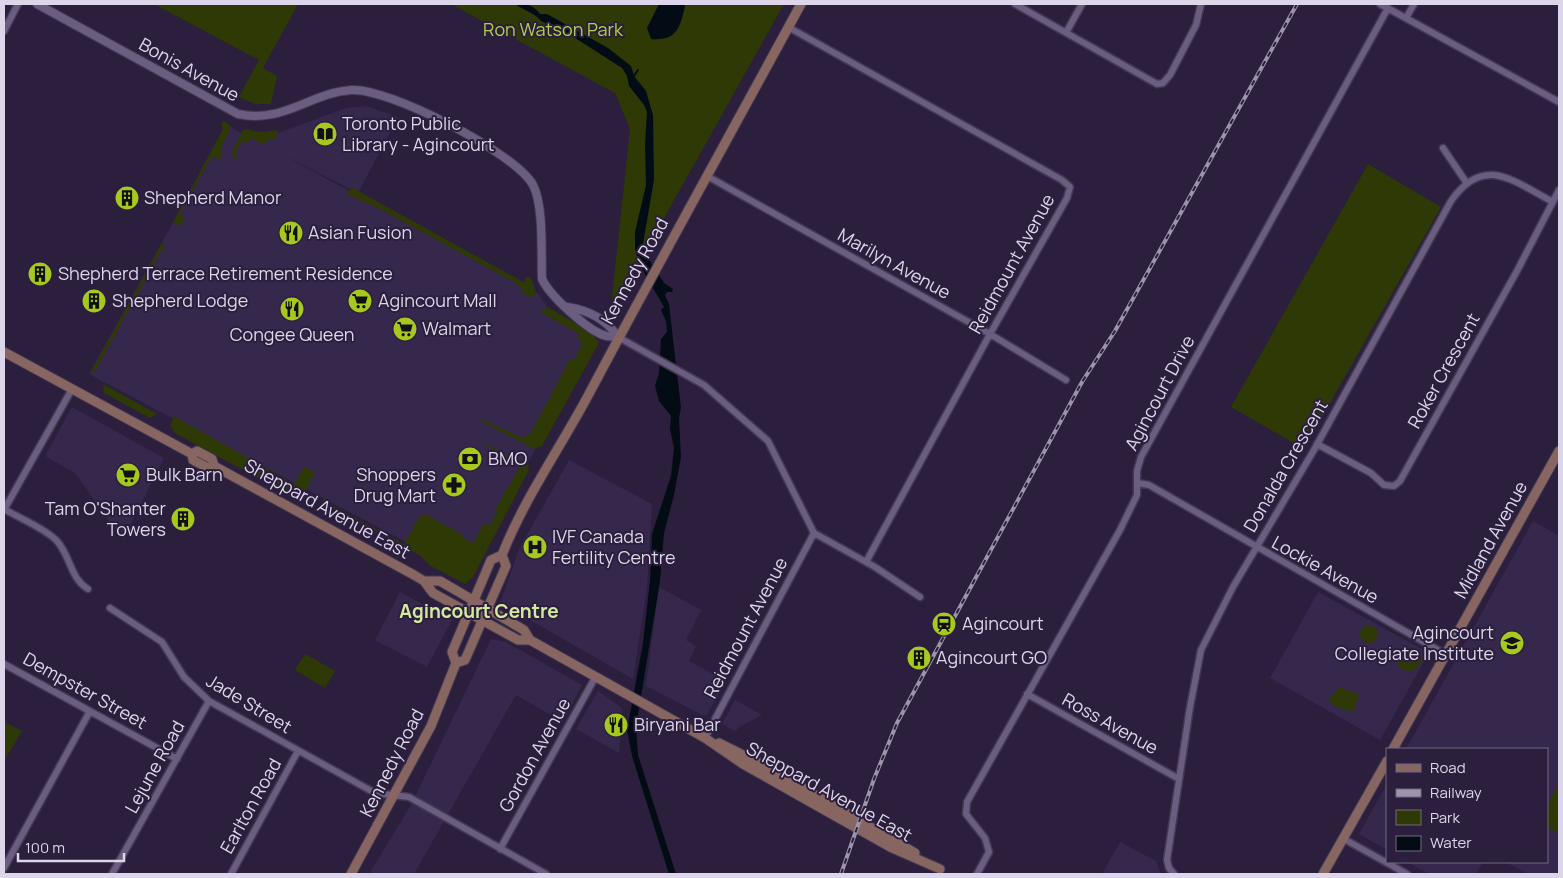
<svg xmlns="http://www.w3.org/2000/svg" width="1563" height="878" font-family="Manrope,sans-serif">
  <style>
    .built { fill: #36274c }
    .green { fill: #2e3905 }
    .water { fill: #030c15 }
    .lines { fill: none; stroke-linecap: round; stroke-linejoin: round }
    .stream { stroke: #030c15; stroke-width: 2 }
    .minor-casing { stroke: #443953; stroke-width: 9 }
    .tertiary-casing { stroke: #443953; stroke-width: 10 }
    .secondary-casing { stroke: #443953; stroke-width: 11 }
    .minor { stroke: #6a5d80; stroke-width: 6 }
    .tertiary { stroke: #6a5d80; stroke-width: 8 }
    .secondary { stroke: #876561; stroke-width: 9 }
    .rail-casing { stroke: #9d94ac; stroke-width: 4 }
    .rail { stroke: #2b1f3d; stroke-width: 2; stroke-dasharray: 5.5; stroke-linecap: butt }
    .labels { text-anchor: middle; stroke-width: 4; stroke-linejoin: round; paint-order: stroke }
    .park-label { font-size: 18px; fill: #b0cf4a; stroke: #2b1f3d }
    .street-label { font-size: 18px; fill: #ddd6ea; stroke: #2b1f3d }
    .poi-label { font-size: 18px; fill: #ddd6ea; stroke: #2b1f3d; text-anchor: start }
    .neighbourhood-label { font-size: 19px; font-weight: bold; fill: #d5ea9f; stroke: #2b1f3d }
  </style>
  <rect width="100%" height="100%" fill="#2b1f3d"/>
  <path class="built" d="M366,106L398,117L358,193L281,154L538,293L550,312L594,340L468,575L89,374L227,125L252,139L281,132L346,108Z
    M72,407L164,458L123,540L75,473L45,456Z
    M569,460L652,504L647,588L633,679L500,603L519,549Z
    M1533,521L1559,536V874H1529L1505,862H1547V749H1406Z
    M659,587L701,610L686,640L696,646L689,661L726,681L707,715H702L646,686Z
    M400,592L452,620L427,667L375,640Z
    M1318,592L1429,653L1380,740L1270,678Z
    M491,639L506,642L582,685L563,722L516,695L414,874H369L411,805Z
    M598,691L622,708L619,753L576,729Z
    M735,700L762,715L741,726L735,731L722,724Z
    M1387,784V850L1359,834Z
    M1120,842L1156,861L1161,874H1102Z
    M1407,862H1483L1476,874H1429Z"/>
  <path class="green" d="M154,4H298L263,68L277,76L271,104H255L239,97L259,60Z
    M451,4H784L654,236L611,306L630,129L615,93Z
    M224,121L231,126L221,149V158L218,159L212,156L180,213L184,218L182,226L173,222L223,129L221,124Z
    M244,129L262,132L277,130L278,134L275,139L268,140L264,145L251,138L247,143L242,141L235,153L239,157L234,159L232,151Z
    M1368,164L1441,207L1304,449L1231,407Z
    M351,187L525,283V278L530,277L537,294L529,297L521,292L523,289L512,281L382,210L347,194Z
    M162,243L165,244L94,373L91,372Z
    M548,307L592,333L599,343L542,446L534,449L483,422L481,419L523,438L531,433L570,359H575L582,343L577,339L579,334L540,312Z
    M103,384L157,414L150,418L144,415L104,393Z
    M174,416L294,484L304,467L315,472L305,493L296,499L175,433L170,426Z
    M474,438L528,465L529,470L473,577L465,584L429,565L421,556L322,502L324,497L329,500L327,503L404,544L420,516L425,514L463,535L465,539L473,543L484,523L489,526L497,513L496,508L520,466Z
    M1360 634a9 9 0 1 1 18 0a9 9 0 1 1-18 0Z
    M1397 659a12 12 0 1 1 24 0a12 12 0 1 1-24 0Z
    M305,654L335,671L325,688L295,670Z
    M1340,687L1359,694L1353,712L1336,707L1328,700Z
    M4,722L22,731L4,761Z
    M1559,783V834L1547,827V805Z"/>
  <path class="water" d="M515,4C526,4 533,4 540,14H547L608,48L631,66L634,76L646,91L653,115L654,180L643,244L646,255L664,283L673,289L672,292H667L665,295L669,304L681,408L679,418L681,457L674,495L664,533L660,581L636,727L638,755L676,874H669L632,756L627,730L643,643L650,581L652,534L671,476L674,448L670,429L671,416L659,401L655,386L659,373L661,339L667,332L666,321L661,310L664,307L639,264L635,249V232L646,185L645,144L647,112L644,105L629,86L627,76L622,68L572,36L541,21C535,13 523,10 515,4Z
    M659,4H685V6C680,28 677,41 651,39L647,28Z"/>
  <g class="lines">
    <path class="stream" d="M634,76L638,70"/>
    <defs>
      <path id="minor" d="M1015,4L1157,84L1163,83L1170,75L1196,25L1201,4
        M1380,4L1559,102
        M1406,18L1414,4
        M788,27L1062,180L1070,187L1067,198L990,334L866,562
        M4,31L18,4
        M1067,31L1082,4
        M1443,148L1466,182
        M707,176L990,334L1066,380
        M618,337L704,385L768,441L814,533
        M1317,444L1371,473L1384,485L1394,486L1400,481L1517,271L1559,190
        M1138,483L1149,485L1445,654
        M4,509C19,518 46,529 57,541C71,557 70,578 88,589
        M4,510L72,389
        M814,533L875,567L920,597
        M110,608L162,642L184,677L209,701L375,793L409,797L546,874
        M4,664L177,759
        M1027,694L1179,779
        M705,738L814,533
        M1344,839L1407,874
        M500,849L596,676
        M4,868L90,711
        M112,874L209,701
        M231,874L298,751
        M977,874L989,852L985,838L966,814L967,802L1120,530L1137,495V471L1141,457L1388,8
        M1174,874L1169,868L1167,860L1190,707L1201,650L1233,587L1314,450L1451,201C1484,154 1513,181 1553,202"/>
      <path id="tertiary" d="M37,4L238,114C283,124 310,93 351,90C387,87 516,153 533,185C544,206 541,254 542,279C550,296 588,331 606,336C609,337 614,336 618,337
        M567,307C588,310 606,319 618,337"/>
      <path id="secondary" d="M4,352L192,454L193,460L208,468L214,466L414,575L424,581L433,593L518,640H530L705,738L743,764L892,848L940,869
        M192,454L197,451L212,459L214,466
        M424,581H440L524,630L530,640
        M456,663L465,660L506,566L502,555C525,497 561,447 590,392C659,262 731,133 801,4
        M719,743L765,766L915,853
        M1393,749L1559,451
        M351,874L431,726L456,663L452,652L491,560L502,555
        M1323,874L1387,761"/>
    </defs>
    <use href="#minor" class="minor-casing"/>
    <use href="#tertiary" class="tertiary-casing"/>
    <use href="#secondary" class="secondary-casing"/>
    <use href="#minor" class="minor"/>
    <use href="#tertiary" class="tertiary"/>
    <use href="#secondary" class="secondary"/>
    <defs>
      <path id="rail" d="M841,874L874,779L897,723L1082,382L1115,331L1297,4"/>
    </defs>
    <use href="#rail" class="rail-casing"/>
    <use href="#rail" class="rail"/>
  </g>
  <defs>
    <symbol id="library-disc" viewBox="-11 -11 22 22"><circle r="9.5" fill="#a7c81f" stroke="#2b1f3d"/><path d="M-6-4Q-3-5.5-.7-3.5V5Q-3 3-6 4ZM6-4Q3-5.5 .7-3.5V5Q3 3 6 4Z" fill="#111"/></symbol>
    <symbol id="building-disc" viewBox="-11 -11 22 22"><circle r="9.5" fill="#a7c81f" stroke="#2b1f3d"/><path d="M-4-6H4V6H1V3H-1V6H-4ZM-2.5-4.3h1.7v1.8h-1.7ZM.8-4.3h1.7v1.8H.8ZM-2.5-1h1.7V.8h-1.7ZM.8-1h1.7V.8H.8Z" fill="#111"/></symbol>
    <symbol id="restaurant-disc" viewBox="-11 -11 22 22"><circle r="9.5" fill="#a7c81f" stroke="#2b1f3d"/><path d="M-5-6h1v4h1v-4h1v4h1v-4h1v5L-1.5 .5V6h-2V.5L-5-1ZM5-6V6H3V1.5H1.5Q1.5-4 5-6Z" fill="#111"/></symbol>
    <symbol id="supermarket-disc" viewBox="-11 -11 22 22"><circle r="9.5" fill="#a7c81f" stroke="#2b1f3d"/><path d="M-6-5.5h2.5l.6 2H6L4.5 2H-2.5L-4.4-4H-6ZM-1.5 3.2a1.3 1.3 0 1 0 .1 0ZM3 3.2a1.3 1.3 0 1 0 .1 0Z" fill="#111"/></symbol>
    <symbol id="bank-disc" viewBox="-11 -11 22 22"><circle r="9.5" fill="#a7c81f" stroke="#2b1f3d"/><path d="M-6-4H6V4H-6ZM0-2.3a2.3 2.3 0 1 0 0 4.6a2.3 2.3 0 1 0 0-4.6Z" fill="#111"/></symbol>
    <symbol id="pharmacy-disc" viewBox="-11 -11 22 22"><circle r="9.5" fill="#a7c81f" stroke="#2b1f3d"/><path d="M-2-6h4v4h4v4h-4v4h-4v-4h-4v-4h4Z" fill="#111"/></symbol>
    <symbol id="hospital-disc" viewBox="-11 -11 22 22"><circle r="9.5" fill="#a7c81f" stroke="#2b1f3d"/><path d="M-5-5h3v3.5h4V-5h3V5h-3V1.5h-4V5h-3Z" fill="#111"/></symbol>
    <symbol id="station-disc" viewBox="-11 -11 22 22"><circle r="9.5" fill="#a7c81f" stroke="#2b1f3d"/><path d="M-3-6H3Q5-6 5-4V2Q5 4 3 4L4.5 6H3L1.5 4h-3L-3 6H-4.5L-3 4Q-5 4-5 2V-4Q-5-6-3-6ZM-3.5-4v3h7v-3ZM-3.5 1v1.5H-2V1ZM2 1v1.5H3.5V1Z" fill="#111"/></symbol>
    <symbol id="school-disc" viewBox="-11 -11 22 22"><circle r="9.5" fill="#a7c81f" stroke="#2b1f3d"/><path d="M0-5L7-2L0 1L-7-2ZM-4 1L0 2.5L4 1V4Q0 6-4 4Z" fill="#111"/></symbol>
  </defs>
  <g fill-rule="evenodd">
    <use href="#library-disc" x="311" y="120" width="28" height="28"/>
    <use href="#building-disc" x="113" y="184" width="28" height="28"/>
    <use href="#restaurant-disc" x="277" y="219" width="28" height="28"/>
    <use href="#building-disc" x="26" y="260" width="28" height="28"/>
    <use href="#building-disc" x="80" y="287" width="28" height="28"/>
    <use href="#supermarket-disc" x="346" y="287" width="28" height="28"/>
    <use href="#restaurant-disc" x="278" y="295" width="28" height="28"/>
    <use href="#supermarket-disc" x="391" y="315" width="28" height="28"/>
    <use href="#bank-disc" x="456" y="445" width="28" height="28"/>
    <use href="#supermarket-disc" x="114" y="461" width="28" height="28"/>
    <use href="#pharmacy-disc" x="440" y="471" width="28" height="28"/>
    <use href="#building-disc" x="169" y="505" width="28" height="28"/>
    <use href="#hospital-disc" x="521" y="533" width="28" height="28"/>
    <use href="#station-disc" x="930" y="610" width="28" height="28"/>
    <use href="#school-disc" x="1498" y="629" width="28" height="28"/>
    <use href="#building-disc" x="905" y="644" width="28" height="28"/>
    <use href="#restaurant-disc" x="602" y="711" width="28" height="28"/>
  </g>
  <g class="labels">
    <g class="park-label">
      <text x="553" y="36">Ron Watson Park</text>
    </g>
    <g class="street-label">
      <text transform="translate(189 70) rotate(29)" y="6">Bonis Avenue</text>
      <text transform="translate(894 264) rotate(29)" y="6">Marilyn Avenue</text>
      <text transform="translate(1012 264) rotate(-61)" y="6">Reidmount Avenue</text>
      <text transform="translate(635 271) rotate(-61)" y="6">Kennedy Road</text>
      <text transform="translate(1444 371) rotate(-61)" y="6">Roker Crescent</text>
      <text transform="translate(1160 393) rotate(-62)" y="6">Agincourt Drive</text>
      <text transform="translate(1286 466) rotate(-60)" y="6">Donalda Crescent</text>
      <text transform="translate(327 509) rotate(29)" y="6">Sheppard Avenue East</text>
      <text transform="translate(1491 540) rotate(-61)" y="6">Midland Avenue</text>
      <text transform="translate(1325 570) rotate(29)" y="6">Lockie Avenue</text>
      <text transform="translate(746 628) rotate(-62)" y="6">Reidmount Avenue</text>
      <text transform="translate(85 691) rotate(29)" y="6">Dempster Street</text>
      <text transform="translate(249 704) rotate(31)" y="6">Jade Street</text>
      <text transform="translate(1110 724) rotate(29)" y="6">Ross Avenue</text>
      <text transform="translate(535 755) rotate(-61)" y="6">Gordon Avenue</text>
      <text transform="translate(392 763) rotate(-63)" y="6">Kennedy Road</text>
      <text transform="translate(155 767) rotate(-61)" y="6">Lejune Road</text>
      <text transform="translate(829 792) rotate(29)" y="6">Sheppard Avenue East</text>
      <text transform="translate(251 806) rotate(-61)" y="6">Earlton Road</text>
    </g>
    <g class="poi-label">
      <text x="342" y="130">Toronto Public<tspan x="342" dy="21">Library - Agincourt</tspan></text>
      <text x="144" y="204">Shepherd Manor</text>
      <text x="308" y="239">Asian Fusion</text>
      <text x="58" y="280">Shepherd Terrace Retirement Residence</text>
      <text x="112" y="307">Shepherd Lodge</text>
      <text x="378" y="307">Agincourt Mall</text>
      <text x="422" y="335">Walmart</text>
      <text x="292" y="341" text-anchor="middle">Congee Queen</text>
      <text x="488" y="465">BMO</text>
      <text x="146" y="481">Bulk Barn</text>
      <text x="436" y="481" text-anchor="end">Shoppers<tspan x="436" dy="21">Drug Mart</tspan></text>
      <text x="166" y="515" text-anchor="end">Tam O'Shanter<tspan x="166" dy="21">Towers</tspan></text>
      <text x="552" y="543">IVF Canada<tspan x="552" dy="21">Fertility Centre</tspan></text>
      <text x="962" y="630">Agincourt</text>
      <text x="1494" y="639" text-anchor="end">Agincourt<tspan x="1494" dy="21">Collegiate Institute</tspan></text>
      <text x="936" y="664">Agincourt GO</text>
      <text x="634" y="731">Biryani Bar</text>
    </g>
    <g class="neighbourhood-label">
      <text x="479" y="618">Agincourt Centre</text>
    </g>
  </g>
  <rect width="1563" height="878" fill="none" stroke="#ddd6ea" stroke-width="10"/>
  <rect x="1386" y="748" width="162" height="115" fill="#2b1f3d" stroke="#726882"/>
  <rect x="1396" y="764" width="25" height="8" fill="#876561" stroke="#726882"/>
  <text x="1430" y="773" font-size="15" fill="#ddd6ea">Road</text>
  <rect x="1396" y="789" width="25" height="8" fill="#9d94ac" stroke="#726882"/>
  <text x="1430" y="798" font-size="15" fill="#ddd6ea">Railway</text>
  <rect x="1396" y="810" width="25" height="15" fill="#2e3905" stroke="#726882"/>
  <text x="1430" y="823" font-size="15" fill="#ddd6ea">Park</text>
  <rect x="1396" y="836" width="25" height="15" fill="#030c15" stroke="#726882"/>
  <text x="1430" y="848" font-size="15" fill="#ddd6ea">Water</text>
  <path d="M18 853v8h106v-8" fill="none" stroke="#ddd6ea" stroke-width="2.5"/>
  <text x="25" y="853" font-size="15" fill="#ddd6ea" stroke="#2b1f3d" stroke-width="4" paint-order="stroke">100 m</text>
</svg>
